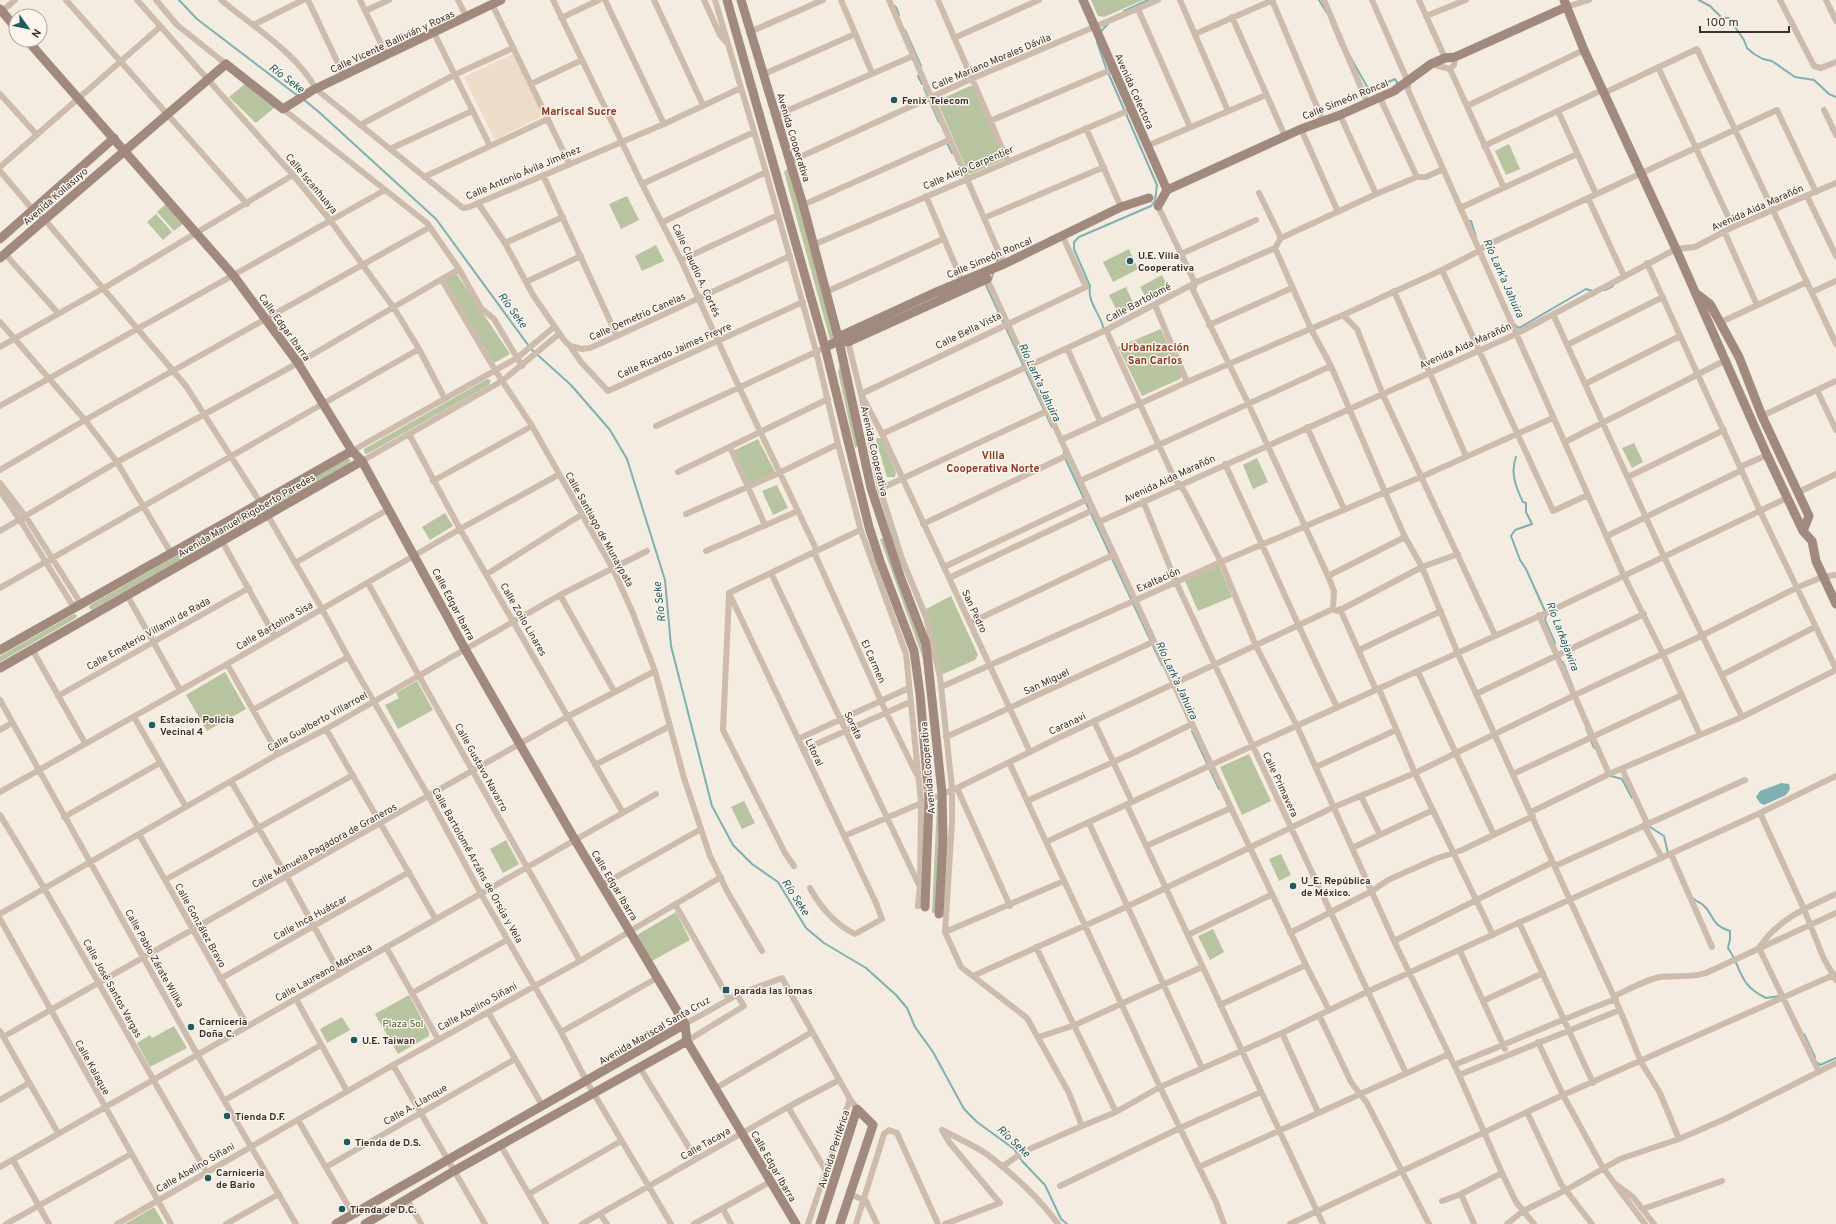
<svg xmlns="http://www.w3.org/2000/svg" width="1836" height="1224" font-family="Overpass,sans-serif">
  <style>
    .green { fill: #b8c4a0 }
    .plaza { fill: #ecdcc8 }
    .water { fill: #7fb0b2 }
    .lines { fill: none; stroke-linecap: round; stroke-linejoin: round }
    .stream { stroke: #7fb0b2; stroke-width: 2 }
    .street { stroke: #cdbbac; stroke-width: 6 }
    .secondary { stroke: #a18a7d; stroke-width: 9 }
    .poi-dot { fill: #1f5a5e; stroke: #fbf5ee; stroke-width: 1.5 }
    .labels { text-anchor: middle; stroke-width: 3; stroke-linejoin: round; paint-order: stroke }
    .street-label { font-size: 10px; fill: #3b302b; stroke: #fbf5ee }
    .poi-label { font-size: 10px; font-weight: bold; fill: #3b302b; stroke: #fbf5ee; text-anchor: start }
    .park-label { font-size: 10px; fill: #4a5a2e; stroke: #fbf5ee }
    .water-label { font-size: 11px; font-style: italic; fill: #1f5a5e; stroke: #fbf5ee }
    .neighbourhood-label { font-size: 11px; font-weight: bold; fill: #8c3b22; stroke: #fbf5ee }
  </style>
  <rect width="100%" height="100%" fill="#f4ebe1"/>
  <path class="green" d="M1091,0H1143L1104,17L1098,16Z
    M245,84L275,107L256,123L229,97Z
    M970,86L973,87L1004,158L1003,160L970,174L968,173L938,103L939,100Z
    M1509,144L1520,169L1506,175L1495,151Z
    M788,168L835,339L831,343L784,172Z
    M627,196L639,220L621,229L609,204Z
    M167,203L184,223L174,231L157,212Z
    M156,214L172,232L163,240L147,222Z
    M656,245L664,261L642,271L635,256Z
    M1129,249L1138,269L1113,282L1103,262Z
    M456,273L510,354L494,363L445,280Z
    M1162,275L1169,289L1147,300L1140,287Z
    M1126,287L1135,307L1119,315L1109,295Z
    M1161,329L1182,376L1180,379L1142,396L1118,347Z
    M841,359L859,445L855,448L838,372Z
    M487,379L491,380L489,385L367,454L364,453V449Z
    M877,438H881L896,472L895,477H887L876,440Z
    M758,439L775,472L750,484L733,451Z
    M1634,443L1643,462L1632,468L1622,448Z
    M347,458L351,460L349,463L272,509L270,507L269,504Z
    M1257,458L1268,482L1253,489L1243,465Z
    M777,485L788,508L773,515L762,491Z
    M258,509L261,514L92,610L89,608L90,605Z
    M445,513L453,526L430,540L422,527Z
    M884,538L926,645L932,693L927,694L923,659L919,647L880,539Z
    M1219,566L1232,597L1198,611L1185,581Z
    M951,596L978,655L975,660L941,675L926,609Z
    M74,614L77,615L76,618L0,662V656Z
    M225,672L246,709L207,731L186,695Z
    M417,681L433,710L398,729L385,705L399,698L396,693Z
    M1249,754L1271,801L1242,815L1220,767Z
    M744,801L755,823L742,829L731,807Z
    M937,802H942L937,912L932,913Z
    M506,840L519,864L503,873L490,849Z
    M1281,854L1291,875L1279,881L1269,859Z
    M676,912L690,940L652,961L637,935Z
    M1213,929L1224,952L1210,960L1198,936Z
    M409,995L429,1032V1036L398,1054L375,1014Z
    M342,1017L350,1030L327,1043L320,1029Z
    M174,1026L187,1048L150,1067L137,1043L150,1035L152,1038Z
    M154,1207L164,1224H125Z"/>
  <path class="plaza" d="M514,53L544,115L495,140L464,77Z"/>
  <path class="water" d="M1781,783L1789,784L1790,789L1786,795L1764,805L1760,803L1756,797L1760,791Z"/>
  <g class="lines">
    <path class="stream" d="M179,0L197,19L298,96
      M1319,0L1327,13
      M1699,0L1710,6L1722,18H1729L1744,40L1747,48L1754,54L1763,59L1772,61L1795,77L1814,80L1829,94L1836,97
      M893,5L896,7L899,15
      M1124,11L1148,0
      M1331,22L1341,46
      M905,30L921,66
      M1100,32L1108,24
      M1097,42L1106,68L1157,185L1155,201L1151,206L1079,237L1074,242V249L1090,286C1087,303 1101,314 1104,330
      M1348,53L1369,90L1395,79L1398,84
      M920,74L918,76L922,84
      M924,88L939,122
      M303,99L320,113L436,219L531,349L571,385L610,430L627,459L665,580L671,646L712,806L733,845L752,864L778,882L806,928L824,943L866,968L896,995L907,1008L915,1027L933,1052L964,1109L977,1122L1014,1149L1022,1161L1045,1185L1061,1219L1067,1224
      M947,143L952,153
      M1468,221H1471L1476,237
      M996,252L998,263
      M991,280L994,271
      M988,283L986,285L1052,427
      M1602,290H1605L1613,286
      M1515,325L1519,328L1586,289L1592,291
      M1064,450V456L1162,665
      M1516,457C1510,472 1516,488 1523,502L1526,503V512L1532,524L1515,530L1511,536L1520,560L1526,569L1545,611
      M1546,615L1545,620L1555,643
      M1563,662L1573,687
      M1586,728L1594,748
      M1192,731L1219,789
      M1611,776L1622,779L1632,798
      M1650,827L1664,836L1668,853
      M1693,898C1696,902 1700,902 1703,905C1715,915 1709,924 1730,931V939L1728,948C1742,968 1738,985 1766,998L1780,996
      M1804,1034L1815,1057
      M1818,1063L1820,1065L1836,1058"/>
    <path class="street" d="M66,0L247,204
      M137,0L293,175L330,220L394,308L419,349L445,399
      M156,0L177,25L226,64
      M221,0C252,26 297,53 316,89L463,208L469,207L664,124L741,88
      M308,0L344,76
      M360,0L387,56
      M458,0L467,18
      M553,0L642,184L681,260L739,387L817,551
      M605,0L664,124
      M654,0L703,105
      M704,0L720,35L727,43
      M715,0L766,172L816,351L838,444L861,531L906,654L921,802L920,886L918,906
      M841,0L872,73
      M889,0L1004,264
      M938,0L1008,162
      M1180,0L1228,111
      M1272,0L1323,121
      M1324,0L1367,102
      M1372,0L1408,82V90L1624,576L1663,654L1700,735
      M1419,0L1445,58
      M1780,0L1814,66L1821,68L1836,62
      M1826,0L1836,21
      M492,4L569,163
      M1566,7L1589,0
      M1138,9L1190,127
      M365,11L389,0
      M0,13L15,0
      M1426,16L1466,0
      M1232,17L1285,136
      M561,18L599,0
      M253,25L303,0
      M752,31L823,0
      M434,33L490,146
      M1195,34L1273,0
      M954,38L1039,0
      M1431,64L1450,69L1454,65L1455,57
      M1658,67L1733,227
      M1450,69L1504,188
      M764,74L855,34
      M531,84L582,60
      M1604,93L1697,49L1836,344
      M0,94L37,135
      M1379,96L1417,177
      M1467,106L1584,50
      M283,109L427,223L459,269L481,308L494,319L522,366
      M1824,110L1836,135
      M1558,111L1596,194
      M1340,115L1376,194
      M775,116L913,56
      M990,121L1113,69
      M360,125L454,75L513,48
      M1086,128L1121,207
      M1301,129L1338,212
      M1147,146L1266,95
      M1484,146L1602,90
      M390,149L472,111
      M789,162L971,79L1158,0
      M0,167L160,27
      M0,171L33,210L45,220L186,386L260,502L322,609L348,657L429,797L480,892L561,1032L587,1082L671,1224
      M543,175L617,336
      M424,177L548,119
      M642,184L754,132
      M1259,193L1281,238
      M926,196L962,281
      M1807,196L1836,256
      M1588,198L1624,276
      M478,203L505,243L533,295L564,340L570,346L582,349L590,348L617,336L790,256
      M803,205L949,140
      M1158,206L1195,283L1193,290L1248,403L1328,576L1334,591L1333,609L1337,611L1344,608L1422,567L1458,554
      M1460,208L1577,154
      M984,218L1104,167
      M663,222L766,172
      M1724,231L1757,305
      M505,243L563,217
      M813,245L1132,109
      M1275,248L1311,329L1331,366L1385,492L1405,537L1422,567L1458,654L1620,1010L1641,1062L1660,1093L1679,1139
      M5,254L58,313
      M1181,254L1256,220
      M681,260L778,215
      M1647,263L1760,511L1836,669
      M1442,270L1553,511L1588,495
      M987,279L1231,808L1306,965L1329,1010
      M442,280L495,370L532,426L613,569L632,611L655,671L684,778L710,856L727,891L762,951
      M526,282L581,256
      M1394,291L1466,456
      M826,292L943,239
      M1812,292L1836,281
      M1155,305L1187,382
      M1553,314L1664,557L1742,717
      M1343,315L1357,329L1383,395L1495,635
      M0,322L85,420L117,462L171,553
      M1719,323L1807,282
      M1209,325L1292,288
      M1106,330L1174,478L1185,492L1221,562L1256,646L1297,726L1394,941L1459,1075L1502,1173L1516,1202L1534,1224
      M848,342L861,394L882,434L1030,752
      M1567,345L1663,297
      M570,346L581,362L608,391L803,302
      M0,347L104,288L293,175
      M1067,348L1100,421
      M1585,384L1680,336
      M1817,390L1836,430
      M0,406L385,190
      M1762,416L1836,381
      M656,426L820,350
      M1307,427L1344,509
      M409,434L460,529L623,813
      M882,434L1106,330L1195,283L1275,248L1281,238L1376,194L1417,177H1426L1443,169
      M1061,440L1187,382L1343,315L1442,270L1479,251L1485,246L1777,110L1816,192
      M1565,442L1724,361
      M730,447L765,525
      M352,451L517,358L554,327
      M362,461L502,381L559,334
      M1225,464C1263,545 1298,627 1337,707
      M1740,467L1767,455
      M0,470L85,420L430,227
      M678,472L828,399
      M1628,477L1724,430
      M433,481L532,426
      M1080,481L1331,366
      M0,483L26,517L78,599L79,607L71,603L20,520L0,491
      M880,489L1047,411
      M1797,493L1836,474
      M1143,501L1176,582L1406,1073
      M686,514L779,473L838,444
      M1099,522L1516,334L1676,249L1695,247L1733,227L1836,183
      M923,524L1068,455
      M0,531L117,462L298,363L459,269
      M1607,536L1742,470
      M222,541L274,635
      M706,551L798,511
      M814,552L886,712L917,775
      M295,563L389,509
      M944,567L1088,499
      M771,573L919,885
      M487,574L581,515
      M1328,576L1405,537
      M949,578L1093,510
      M368,583L419,676L580,961
      M0,588L419,349
      M729,593L876,903L882,919L855,934C836,925 820,907 810,888
      M729,593L858,531H861
      M127,595L180,690
      M560,595L614,691
      M729,595L723,730L785,853L794,866
      M1340,609L1376,690
      M1539,615L1609,774
      M970,623L1113,555
      M32,649L85,743
      M1359,650L1441,611
      M227,664L278,754
      M1418,672L1494,835
      M1722,675L1815,627
      M941,687L1221,562L1421,477L1553,418
      M1379,689L1415,773L1493,935
      M1476,694L1644,614
      M58,696L249,588
      M0,700L197,1054L296,1224
      M253,710L348,657
      M134,717L186,807
      M1094,721L1132,802
      M326,729L435,918
      M0,730L12,723
      M946,737L1153,642
      M798,739L909,688
      M803,750L910,702
      M1009,762L1160,1087L1216,1202L1224,1224
      M595,765L670,726
      M1316,767L1396,730
      M1622,769L1647,823
      M1513,774L1682,695
      M231,781L287,877L340,974
      M957,788L1010,906
      M0,792L227,664L460,529L558,475
      M1361,796L1380,835
      M1027,801L1131,754L1192,724
      M1127,805L1323,1224
      M1531,812L1609,774L1742,717L1836,670
      M1760,813L1804,909L1823,957L1836,980
      M0,815C73,932 136,1053 206,1171
      M64,817L160,763
      M1089,823L1202,1068
      M1644,825L1662,858
      M139,834L247,1025
      M844,836L957,788L1056,739L1333,609
      M1046,842L1252,746L1546,613L1787,498
      M1146,846L1231,808
      M1352,848L1433,810
      M1671,854L1712,947
      M1555,866L1745,780
      M165,880L353,775
      M602,885L701,829
      M675,904L729,999
      M0,914L278,754L326,729L560,595L647,551
      M0,919L171,1224
      M1519,922L1593,1083
      M945,932L1064,881
      M1290,933L1372,891L1388,880L1435,859L1462,850L1533,816
      M1188,935L1271,895
      M1394,941L1553,862
      M386,947L438,1039
      M1036,947L1116,1112
      M1460,951L1505,1049
      M973,976L1124,908L1334,807L1415,773L1575,695L1703,635L1796,588L1822,577L1836,575
      M220,979L409,872
      M412,993L507,940
      M1614,996C1628,990 1645,980 1660,977C1675,975 1692,978 1706,973L1836,913
      M296,999L347,1091
      M1483,1001L1543,973
      M1220,1005L1306,965
      M488,1012L542,1105
      M1319,1015L1351,1082L1367,1103L1429,1224
      M685,1024L737,995L782,978L850,1099L857,1109
      M0,1031L58,1133
      M561,1032L657,978
      M1282,1033L1318,1112
      M3,1037L567,717L655,671
      M1039,1037L1075,1025L1202,967
      M687,1041L744,1006L737,995
      M1538,1042L1563,1095L1603,1168L1615,1184L1633,1197L1654,1224
      M393,1065L485,1224
      M1454,1065C1508,1044 1561,1019 1616,999
      M640,1068L696,1159
      M1819,1072L1759,948C1778,919 1806,908 1836,894
      M1459,1075L1620,1010
      M716,1088L812,1032
      M0,1100L29,1083
      M225,1100L321,1045
      M788,1107L826,1171
      M1527,1112L1561,1184L1592,1224
      M298,1120L353,1214
      M1082,1126L1116,1112L1160,1087L1282,1033L1369,991L1760,813L1836,776
      M942,1130L949,1142L1000,1203L945,1224
      M942,1130C957,1138 974,1145 988,1155C1012,1173 1041,1200 1058,1224
      M501,1146L546,1224
      M13,1160L49,1224
      M0,1167C218,1042 437,918 656,794
      M326,1167L515,1059
      M1002,1167L1023,1152L1082,1126L1069,1093L1027,1018L961,967L945,932L952,822V788L940,677L926,617L902,559L880,489L861,394L1086,287L1063,237
      M1199,1167L1449,1054
      M1060,1186L1180,1128L1261,1092
      M1617,1187L1645,1224
      M529,1194L621,1141
      M850,1194L866,1201L877,1224
      M407,1199L421,1224
      M1442,1201L1461,1194
      M723,1209L731,1224
      M1643,1209L1722,1181
      M600,1214L607,1224
      M6,1224L131,1154
      M117,1224L393,1065L580,961L721,877
      M226,1224L279,1194
      M582,1224L788,1107L839,1080
      M694,1224L770,1182
      M808,1224L850,1099
      M856,1224L884,1134L889,1130L897,1133L938,1224
      M1290,1224L1563,1095L1836,974
      M1474,1224L1461,1194L1502,1173
      M1507,1224L1523,1211L1566,1190L1620,1159L1679,1139L1727,1118L1836,1063"/>
    <path class="secondary" d="M727,0L825,347L869,527L880,561L914,651L920,694L929,799L925,907
      M741,0L803,205L838,337L871,488L900,576L926,644L942,793L943,841L939,914
      M1083,0L1167,190
      M1564,0L1584,50L1676,249L1767,455L1803,531L1812,541L1816,561L1836,604
      M0,9L16,28
      M27,40L233,275L298,363L352,451L362,461L465,649L575,840L685,1024L687,1041L796,1224
      M1158,206L1167,190L1301,129L1340,115L1394,91L1431,64L1445,58L1455,57L1566,7
      M0,239L114,138
      M0,258L226,64L283,109L313,90L501,0
      M1697,294L1710,304L1739,357L1762,416L1809,516L1803,531
      M838,337L934,293L1004,264L1121,207L1149,198
      M825,347L839,341L848,342L987,279L984,272
      M0,650L352,451
      M0,668L362,461
      M336,1224L685,1024
      M365,1224L454,1171L687,1041
      M820,1224L857,1109L873,1125L840,1224"/>
  </g>
  <g class="poi-dot">
    <circle cx="894" cy="100" r="4"/>
    <circle cx="1130" cy="261" r="4"/>
    <circle cx="152" cy="725" r="4"/>
    <circle cx="1293" cy="886" r="4"/>
    <rect x="722" y="986" width="8" height="8" rx="2"/>
    <circle cx="191" cy="1027" r="4"/>
    <circle cx="354" cy="1040" r="4"/>
    <circle cx="227" cy="1116" r="4"/>
    <circle cx="347" cy="1142" r="4"/>
    <circle cx="208" cy="1178" r="4"/>
    <circle cx="342" cy="1209" r="4"/>
  </g>
  <g class="labels">
    <g class="street-label">
      <text transform="translate(392 41) rotate(-25)" y="4">Calle Vicente Ballivián y Roxas</text>
      <text transform="translate(991 61) rotate(-23)" y="4">Calle Mariano Morales Dávila</text>
      <text transform="translate(1135 91) rotate(66)" y="4">Avenida Colectora</text>
      <text transform="translate(1345 99) rotate(-22)" y="4">Calle Simeón Roncal</text>
      <text transform="translate(794 137) rotate(73)" y="4">Avenida Cooperativa</text>
      <text transform="translate(968 167) rotate(-23)" y="4">Calle Alejo Carpentier</text>
      <text transform="translate(523 172) rotate(-23)" y="4">Calle Antonio Ávila Jiménez</text>
      <text transform="translate(312 183) rotate(50)" y="4">Calle Iscanhuaya</text>
      <text transform="translate(55 196) rotate(-41)" y="4">Avenida Kollasuyo</text>
      <text transform="translate(1757 207) rotate(-24)" y="4">Avenida Aida Marañón</text>
      <text transform="translate(989 257) rotate(-23)" y="4">Calle Simeón Roncal</text>
      <text transform="translate(697 270) rotate(65)" y="4">Calle Claudio A. Cortés</text>
      <text transform="translate(1138 302) rotate(-28)" y="4">Calle Bartolomé</text>
      <text transform="translate(637 316) rotate(-24)" y="4">Calle Demetrio Canelas</text>
      <text transform="translate(285 327) rotate(54)" y="4">Calle Edgar Ibarra</text>
      <text transform="translate(968 330) rotate(-26)" y="4">Calle Bella Vista</text>
      <text transform="translate(1465 345) rotate(-24)" y="4">Avenida Aida Marañón</text>
      <text transform="translate(674 350) rotate(-24)" y="4">Calle Ricardo Jaimes Freyre</text>
      <text transform="translate(875 451) rotate(77)" y="4">Avenida Cooperativa</text>
      <text transform="translate(1169 478) rotate(-25)" y="4">Avenida Aida Marañón</text>
      <text transform="translate(246 515) rotate(-30)" y="4">Avenida Manuel Rigoberto Paredes</text>
      <text transform="translate(600 529) rotate(61)" y="4">Calle Santiago de Munaypata</text>
      <text transform="translate(1158 579) rotate(-24)" y="4">Exaltación</text>
      <text transform="translate(454 604) rotate(62)" y="4">Calle Edgar Ibarra</text>
      <text transform="translate(975 611) rotate(65)" y="4">San Pedro</text>
      <text transform="translate(524 619) rotate(60)" y="4">Calle Zoilo Linares</text>
      <text transform="translate(274 625) rotate(-30)" y="4">Calle Bartolina Sisa</text>
      <text transform="translate(148 633) rotate(-29)" y="4">Calle Emeterio Villamil de Rada</text>
      <text transform="translate(874 661) rotate(66)" y="4">El Carmen</text>
      <text transform="translate(1046 681) rotate(-25)" y="4">San Miguel</text>
      <text transform="translate(317 721) rotate(-29)" y="4">Calle Gualberto Villarroel</text>
      <text transform="translate(1067 723) rotate(-25)" y="4">Caranavi</text>
      <text transform="translate(854 725) rotate(64)" y="4">Sorata</text>
      <text transform="translate(815 752) rotate(65)" y="4">Litoral</text>
      <text transform="translate(482 767) rotate(61)" y="4">Calle Gustavo Navarro</text>
      <text transform="translate(927 768) rotate(-95)" y="4">Avenida Cooperativa</text>
      <text transform="translate(1281 784) rotate(65)" y="4">Calle Primavera</text>
      <text transform="translate(324 845) rotate(-29)" y="4">Calle Manuela Pagadora de Graneros</text>
      <text transform="translate(478 865) rotate(61)" y="4">Calle Bartolomé Arzáns de Orsúa y Vela</text>
      <text transform="translate(615 885) rotate(59)" y="4">Calle Edgar Ibarra</text>
      <text transform="translate(310 917) rotate(-29)" y="4">Calle Inca Huáscar</text>
      <text transform="translate(201 925) rotate(61)" y="4">Calle González Bravo</text>
      <text transform="translate(155 958) rotate(61)" y="4">Calle Pablo Zárate Willka</text>
      <text transform="translate(323 972) rotate(-29)" y="4">Calle Laureano Machaca</text>
      <text transform="translate(113 988) rotate(61)" y="4">Calle José Santos Vargas</text>
      <text transform="translate(477 1006) rotate(-29)" y="4">Calle Abelino Siñani</text>
      <text transform="translate(654 1030) rotate(-30)" y="4">Avenida Mariscal Santa Cruz</text>
      <text transform="translate(93 1067) rotate(61)" y="4">Calle Kalaque</text>
      <text transform="translate(415 1104) rotate(-30)" y="4">Calle A. Llanque</text>
      <text transform="translate(705 1143) rotate(-30)" y="4">Calle Tacaya</text>
      <text transform="translate(833 1149) rotate(-72)" y="4">Avenida Periférica</text>
      <text transform="translate(774 1166) rotate(60)" y="4">Calle Edgar Ibarra</text>
      <text transform="translate(195 1167) rotate(-30)" y="4">Calle Abelino Siñani</text>
    </g>
    <g class="poi-label">
      <text x="902" y="104">Fenix Telecom</text>
      <text x="1138" y="259">U.E. Villa<tspan x="1138" dy="12">Cooperativa</tspan></text>
      <text x="160" y="723">Estacion Policia<tspan x="160" dy="12">Vecinal 4</tspan></text>
      <text x="1301" y="884">U_E. República<tspan x="1301" dy="12">de México.</tspan></text>
      <text x="734" y="994">parada las lomas</text>
      <text x="199" y="1025">Carniceria<tspan x="199" dy="12">Doña C.</tspan></text>
      <text x="362" y="1044">U.E. Taiwan</text>
      <text x="235" y="1120">Tienda D.F.</text>
      <text x="355" y="1146">Tienda de D.S.</text>
      <text x="216" y="1176">Carniceria<tspan x="216" dy="12">de Bario</tspan></text>
      <text x="350" y="1213">Tienda de D.C.</text>
    </g>
    <g class="park-label">
      <text x="403" y="1027">Plaza Sol</text>
    </g>
    <g class="water-label">
      <text transform="translate(287 78) rotate(37)" y="4">Río Seke</text>
      <text transform="translate(1504 278) rotate(66)" y="4">Río Lark’a Jahuira</text>
      <text transform="translate(513 310) rotate(54)" y="4">Río Seke</text>
      <text transform="translate(1040 382) rotate(65)" y="4">Río Lark’a Jahuira</text>
      <text transform="translate(659 602) rotate(-97)" y="4">Río Seke</text>
      <text transform="translate(1563 636) rotate(69)" y="4">Río Larkajawira</text>
      <text transform="translate(1177 680) rotate(65)" y="4">Río Lark’a Jahuira</text>
      <text transform="translate(796 897) rotate(57)" y="4">Río Seke</text>
      <text transform="translate(1014 1141) rotate(43)" y="4">Río Seke</text>
    </g>
    <g class="neighbourhood-label">
      <text x="579" y="115">Mariscal Sucre</text>
      <text x="1155" y="351">Urbanización<tspan x="1155" dy="13">San Carlos</tspan></text>
      <text x="993" y="459">Villa<tspan x="993" dy="13">Cooperativa Norte</tspan></text>
    </g>
  </g>
  <g transform="translate(28 28) rotate(123)"><circle r="19" fill="#fbf5ee" stroke="#aea6a0"/>
  <path d="M0-3L7 15L0 10L-7 15Z" fill="#1f5a5e"/>
  <text y="-6" font-size="11" font-weight="bold" text-anchor="middle" fill="#3b302b">N</text>
  </g>
  <path d="M1700 26v6h89v-6" fill="none" stroke="#3b302b" stroke-width="2"/>
  <text x="1706" y="26" font-size="12" fill="#3b302b" stroke="#fbf5ee" stroke-width="3" paint-order="stroke">100 m</text>
</svg>
